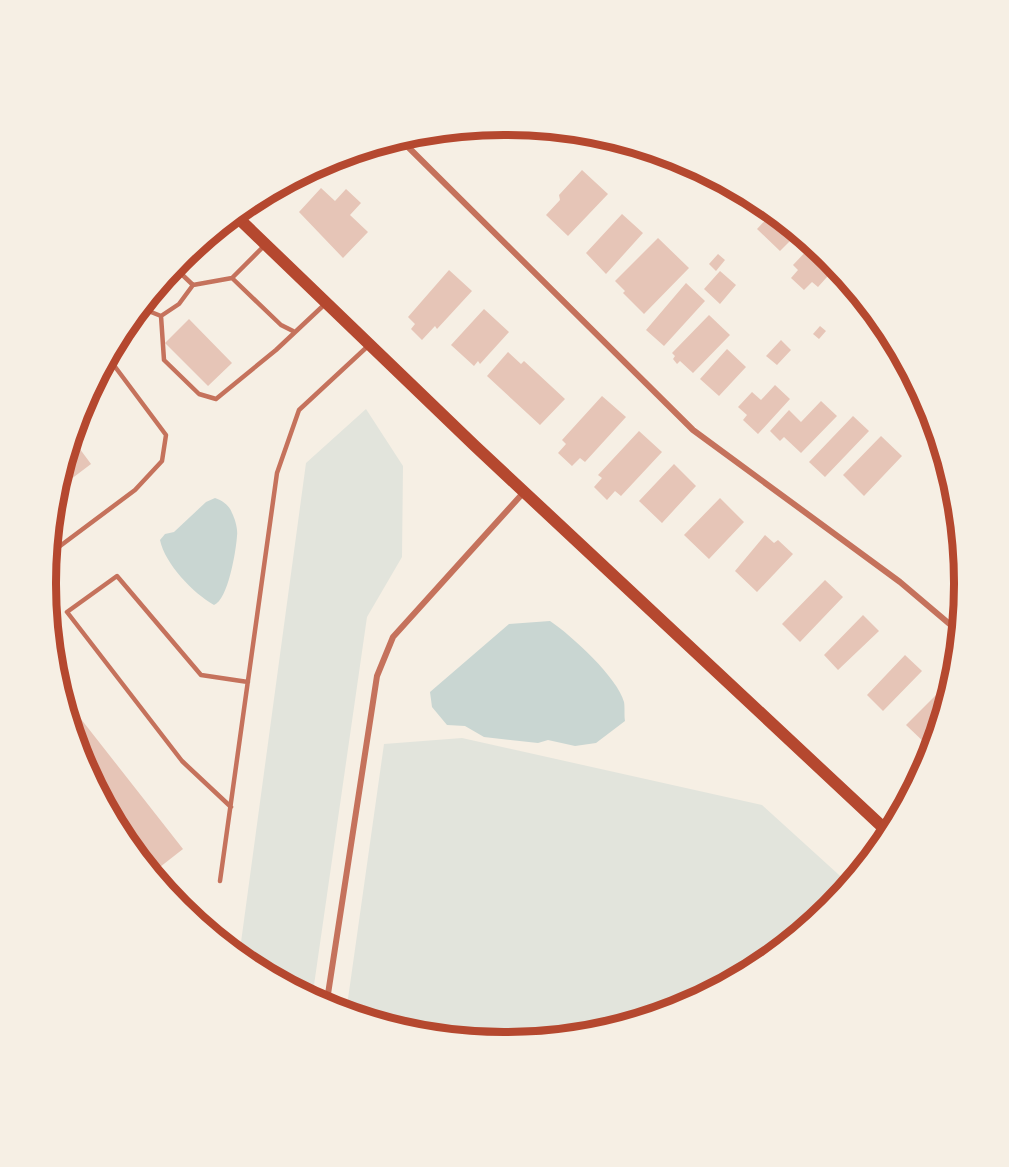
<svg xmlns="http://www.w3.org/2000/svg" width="1009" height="1167" font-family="'Space Grotesk',sans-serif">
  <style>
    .green { fill: #e2e4dc }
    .water { fill: #c9d6d2 }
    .building { fill: #e6c5b7 }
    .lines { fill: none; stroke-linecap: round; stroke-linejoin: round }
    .service { stroke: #c5725c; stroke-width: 4.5 }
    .minor { stroke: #c5725c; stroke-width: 6 }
    .secondary { stroke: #b5482f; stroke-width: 12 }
    .rim { fill: none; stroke: #b5482f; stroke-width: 8 }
  </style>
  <rect width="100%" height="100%" fill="#f6efe4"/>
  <path class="green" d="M366,409L403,466L402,557L367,617L312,999L249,965L239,957L306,463Z
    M462,738L762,805L849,884C747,1009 572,1063 415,1034C392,1030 368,1020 346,1013L384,744Z"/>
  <path class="water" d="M215,498C223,501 229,505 232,513C235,519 238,529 237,536C236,551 228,600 214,605C193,593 165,564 160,540L165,534L174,532L206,502Z
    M550,621C571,635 618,678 624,702C625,707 624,715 625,721L596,743L575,746L548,740L538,743L484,737L465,726L447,725L432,707L430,692L509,624Z"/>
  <path class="building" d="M582,170L608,194L568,236L546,215L560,200L559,195Z
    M321,188L335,201L346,189L361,203L350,215L368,232L343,258L299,212Z
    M773,212L798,233L780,251L757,229Z
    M622,214L643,233L606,274L586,253Z
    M658,238L689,268L644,314L623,293L625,291L615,281Z
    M812,245L836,267L818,287L812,282L804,290L791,278L798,270L793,265Z
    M718,254L725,260L716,271L709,264Z
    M449,270L472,291L437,329L435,326L422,340L411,329L415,324L408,317Z
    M720,271L736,285L720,304L704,289Z
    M844,276L861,298L856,303L836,285Z
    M686,283L705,301L664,346L646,330Z
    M484,309L509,332L480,364L478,361L474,366L451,345Z
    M709,315L730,335L693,373L680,361L677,364L673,359L675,356L672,353Z
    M189,319L232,363L208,386L165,343Z
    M820,326L826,331L819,339L813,334Z
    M781,340L791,350L777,365L766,356Z
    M727,349L746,367L719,396L700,379Z
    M508,352L521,364L524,361L565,399L540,425L487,376Z
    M775,385L790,399L758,434L743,420L747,415L738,407L752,392L761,400Z
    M92,386L94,398L91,406L77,416Z
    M602,396L626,417L585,462L580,458L572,466L558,453L566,444L562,440Z
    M821,401L837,416L801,453L784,437L780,441L770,431L789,410L801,422Z
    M853,416L869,431L825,477L809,462Z
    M639,431L662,452L621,496L615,491L607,500L594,487L602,478L598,475Z
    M881,436L902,456L864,496L843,475Z
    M71,437L91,464L54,492Z
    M674,464L696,486L662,523L639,501Z
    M720,498L744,522L709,559L684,535Z
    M765,535L774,543L778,540L793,554L757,592L735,571Z
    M825,580L843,597L800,642L782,624Z
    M863,615L879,631L838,670L824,655Z
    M905,655L922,671L883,711L867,695Z
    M943,688L949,694L936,735L927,745L906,725Z
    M59,691L183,849L151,874L122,838L80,759Z"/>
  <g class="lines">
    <path class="service" d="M173,266L193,285L232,278L266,244
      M232,278L281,325L293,331
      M142,304L146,310L161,316L164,360L199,394L216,399L276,350L325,304
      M161,316L179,304L193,285
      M48,555L135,490L162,461L166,435L107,356
      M231,807L182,761L67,612L117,576L201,675L248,682
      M220,881L277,473L299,410L368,346"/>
    <path class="minor" d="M399,138L693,430L900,582L959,632
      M326,1007L377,676L393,637L524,492"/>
    <path class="secondary" d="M234,214L475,446L889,833"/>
  </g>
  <path d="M0 0H1009V1167H0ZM504 135H506A448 448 0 0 1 954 583V584A448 448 0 0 1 506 1032H504A448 448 0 0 1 56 584V583A448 448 0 0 1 504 135Z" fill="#f6efe4" fill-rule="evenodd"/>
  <path class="rim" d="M504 135H506A448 448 0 0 1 954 583V584A448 448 0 0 1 506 1032H504A448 448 0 0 1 56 584V583A448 448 0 0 1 504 135Z"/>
</svg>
